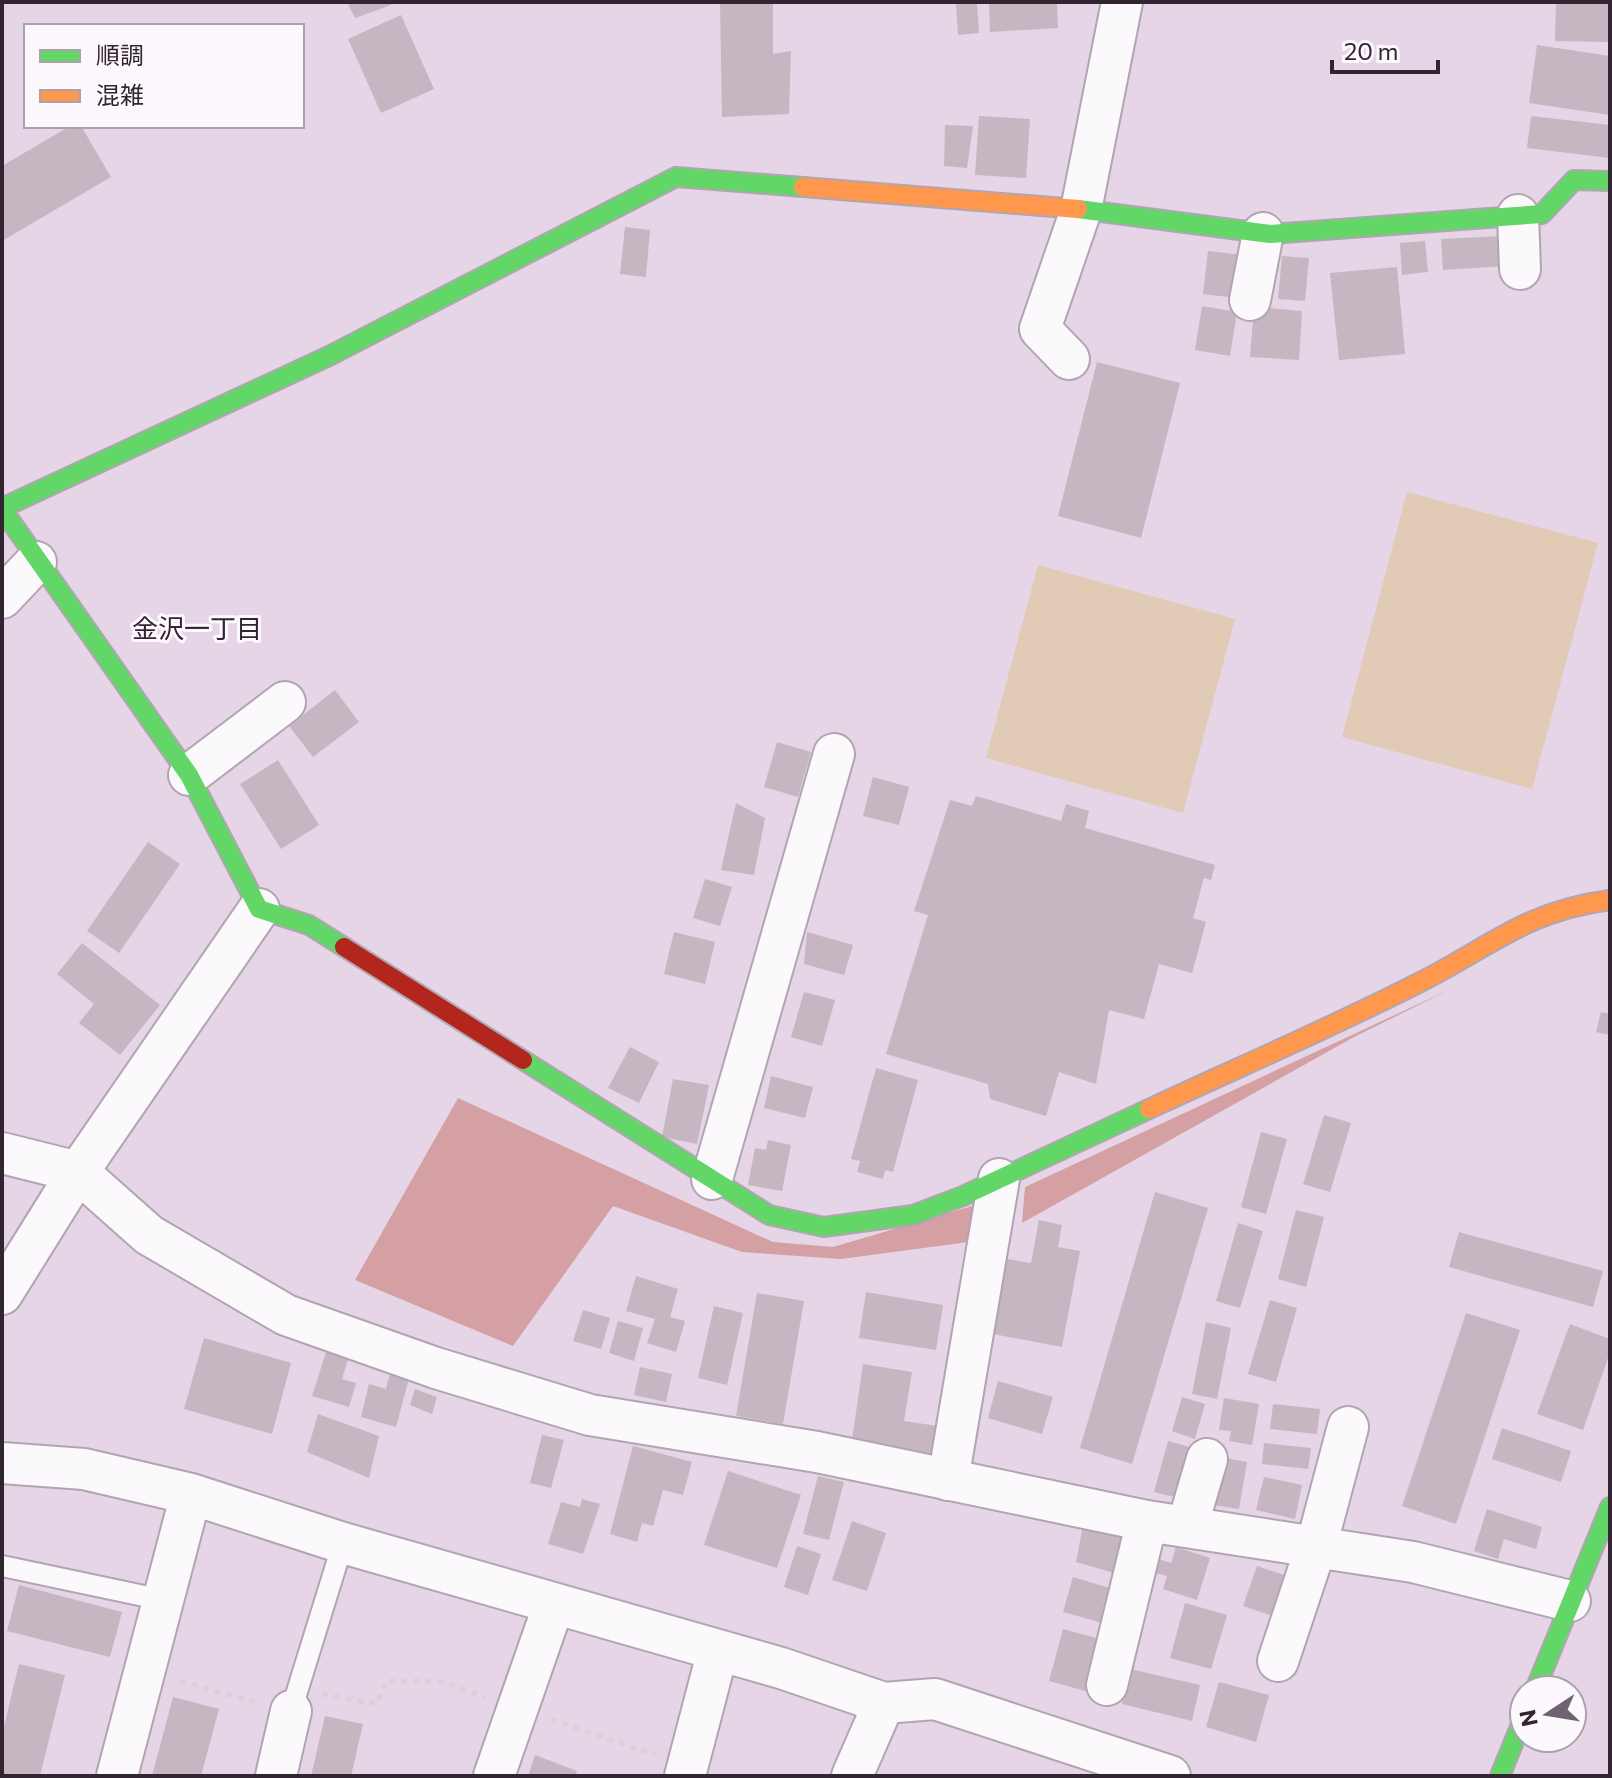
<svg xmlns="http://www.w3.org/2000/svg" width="1612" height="1778" font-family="Commissioner,'Noto Sans JP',sans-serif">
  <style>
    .green { fill: #e1cbb6 }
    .water { fill: #d5a0a3 }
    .building { fill: #c5b6c2 }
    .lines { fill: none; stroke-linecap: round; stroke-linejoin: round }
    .lane-casing { stroke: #b1a5b2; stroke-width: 24 }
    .street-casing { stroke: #b1a5b2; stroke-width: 44 }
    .fast-casing { stroke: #b1a5b2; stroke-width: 22 }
    .slow-casing { stroke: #b1a5b2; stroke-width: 22 }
    .jam-casing { stroke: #b1a5b2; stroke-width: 22 }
    .path { stroke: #d7d2d8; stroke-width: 5; stroke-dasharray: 6 6; stroke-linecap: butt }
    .lane { stroke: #fbf9fb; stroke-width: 20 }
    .street { stroke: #fbf9fb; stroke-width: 40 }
    .fast { stroke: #63d668; stroke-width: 18 }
    .slow { stroke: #ff974d; stroke-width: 18 }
    .jam { stroke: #b3261e; stroke-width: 18 }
    .labels { text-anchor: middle; stroke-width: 6; stroke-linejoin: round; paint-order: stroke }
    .neighbourhood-label { font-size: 26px; fill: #312532; stroke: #fdf7fe }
  </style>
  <rect width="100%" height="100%" fill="#e5d5e6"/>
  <path class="green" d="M1407,492L1598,543L1532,789L1342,737Z
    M1038,565L1235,619L1183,813L986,758Z"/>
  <path class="water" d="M1453,988L1354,1037L1022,1223L1025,1187Z
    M458,1098L773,1242L833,1247L979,1204L976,1241L841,1259L742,1252L613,1206L513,1346L355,1280Z"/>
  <path class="building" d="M347,2H390L391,5L355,18Z
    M720,2H773V54L791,51L789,114L722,117Z
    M956,2L977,4L979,33L958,35Z
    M989,2H1057L1058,28L990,32Z
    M1556,2H1610V42L1555,41Z
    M401,15L434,89L381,113L348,39Z
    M1537,45L1610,56V115L1529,103Z
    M979,116L1030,119L1026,178L975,175Z
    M1531,116L1610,125V158L1527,148Z
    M945,125L973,126L967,168L944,166Z
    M70,126H81L111,177L2,241V166Z
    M625,227L650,230L646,277L620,274Z
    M1503,236L1505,266L1443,270L1441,239Z
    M1425,241L1428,272L1402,275L1400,243Z
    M1208,251L1243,255L1237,298L1203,294Z
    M1282,256L1309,258L1305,301L1278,299Z
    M1397,267L1405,354L1339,360L1330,273Z
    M1202,306L1237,312L1230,356L1195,350Z
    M1254,307L1302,311L1299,360L1250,357Z
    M1097,362L1180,383L1141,538L1058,516Z
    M335,690L359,722L313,757L289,726Z
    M777,742L811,752L798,797L764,787Z
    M278,760L319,825L281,849L240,784Z
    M873,777L909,787L899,825L863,816Z
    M976,796L1061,821L1066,804L1089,811L1085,828L1215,865L1211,880L1204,878L1193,918L1206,922L1192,973L1159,964L1144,1019L1109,1010L1096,1084L1059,1072L1046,1116L990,1099L988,1084L886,1054L928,915L914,911L950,800L972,806Z
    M736,803L765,818L754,875L721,870Z
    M148,842L180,864L119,953L87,931Z
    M705,879L732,887L720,926L693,918Z
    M674,932L715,942L705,984L664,974Z
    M807,932L853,945L844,975L804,964Z
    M82,943L160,1005L120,1055L79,1023L94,1004L57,974Z
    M804,992L835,1000L822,1046L791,1037Z
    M1601,1012L1610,1014V1035L1596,1032Z
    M630,1047L659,1062L639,1103L608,1088Z
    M876,1068L918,1080L893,1172L885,1170L883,1179L857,1172L860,1161L851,1159Z
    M771,1076L813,1087L805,1118L764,1108Z
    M673,1079L709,1085L697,1144L662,1137Z
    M1324,1115L1351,1123L1330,1192L1303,1184Z
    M1261,1132L1287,1139L1266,1214L1241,1207Z
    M768,1140L791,1145L782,1191L748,1185L755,1148L766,1150Z
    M1155,1192L1208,1208L1132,1464L1080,1448Z
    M1296,1210L1324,1217L1306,1287L1278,1279Z
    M1039,1220L1062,1225L1058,1247L1080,1251L1062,1347L993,1334L1007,1259L1031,1263Z
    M1238,1223L1263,1231L1240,1308L1216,1301Z
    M1459,1232L1603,1271L1593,1307L1449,1267Z
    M636,1276L678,1289L670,1317L685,1321L676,1352L647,1343L655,1319L626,1311Z
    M866,1292L943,1305L936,1350L859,1338Z
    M757,1293L804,1301L783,1424L736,1416Z
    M1270,1300L1297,1308L1276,1382L1248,1374Z
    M714,1306L743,1313L727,1385L698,1378Z
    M583,1310L610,1318L601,1349L573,1341Z
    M1466,1313L1520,1330L1456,1524L1402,1506Z
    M618,1321L643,1328L634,1361L609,1353Z
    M1206,1322L1231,1328L1217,1399L1192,1394Z
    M1570,1324L1610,1339V1352L1583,1430L1537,1414Z
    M204,1338L291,1363L272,1434L184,1409Z
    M327,1349L349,1356L342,1379L356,1383L349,1407L312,1396Z
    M863,1364L912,1372L904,1421L944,1427L939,1460L851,1447Z
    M640,1367L672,1374L666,1402L634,1395Z
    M391,1370L410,1375L396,1427L361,1417L369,1384L386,1389Z
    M998,1381L1053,1397L1042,1434L988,1418Z
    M415,1389L437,1397L432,1414L410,1405Z
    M1182,1397L1205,1404L1195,1439L1172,1431Z
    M1224,1398L1259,1404L1252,1445L1229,1441L1231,1431L1219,1430Z
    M1273,1404L1320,1409L1317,1434L1270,1429Z
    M318,1414L379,1436L369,1478L307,1452Z
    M1502,1428L1571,1451L1561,1482L1492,1459Z
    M542,1435L564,1440L551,1488L530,1483Z
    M1168,1441L1193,1448L1179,1498L1154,1492Z
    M1264,1443L1311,1448L1308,1469L1262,1464Z
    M633,1446L692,1462L683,1495L663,1490L653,1526L642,1523L637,1542L610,1534Z
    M1220,1457L1247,1462L1239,1509L1212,1505Z
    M728,1471L801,1495L777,1568L704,1545Z
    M818,1476L844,1482L829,1540L803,1534Z
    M1264,1477L1302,1485L1295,1519L1256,1510Z
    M582,1499L600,1504L583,1554L548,1544L561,1502L580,1507Z
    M1487,1509L1542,1527L1536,1549L1504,1539L1498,1559L1474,1551Z
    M852,1521L886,1533L867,1591L832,1580Z
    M1083,1525L1123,1536L1114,1573L1076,1562Z
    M797,1546L821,1554L808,1595L784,1587Z
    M1176,1547L1210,1558L1197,1600L1163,1589L1167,1576L1151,1572L1155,1558L1171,1563Z
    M1257,1566L1287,1576L1273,1616L1243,1606Z
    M1073,1577L1116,1590L1106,1624L1063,1612Z
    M19,1585L122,1612L110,1657L7,1631Z
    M1185,1603L1227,1615L1211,1669L1170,1658Z
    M1063,1629L1103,1640L1089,1692L1049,1681Z
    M19,1664L65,1675L40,1776H2V1735Z
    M1130,1669L1200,1685L1192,1721L1122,1704Z
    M1219,1682L1269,1695L1256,1742L1206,1727Z
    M173,1697L219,1709L201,1776H152Z
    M325,1716L363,1724L351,1776H311Z
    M535,1755L577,1771L575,1776H528Z"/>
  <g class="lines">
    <defs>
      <path id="lane" d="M2,1566L163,1600
        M291,1711L343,1543"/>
      <path id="street" d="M1518,215L1520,269
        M1250,300L1263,233
        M1069,359L1040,329L1081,210L1122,2
        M2,598L36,562
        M189,775L285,702
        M2,1153L78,1172L149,1235L286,1315L436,1368L590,1415L817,1452L1147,1521L1413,1562L1570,1601
        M712,1179L834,754
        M2,1294L78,1172L259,909
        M2,1463L84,1469L191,1494L343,1543L781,1668L884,1703L935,1699L1170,1776
        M948,1480L999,1179
        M1187,1527L1207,1459
        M1278,1661L1316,1547L1348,1427
        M1107,1685L1147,1521
        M117,1776L191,1494
        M276,1776L291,1711
        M494,1776L554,1604
        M685,1776L718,1650
        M852,1776L884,1703"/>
      <path id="fast" d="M1078,209L1270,234L1542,214L1574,180L1610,181
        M2,508L329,356L676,177L803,187
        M2,509L189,775L259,909L309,925L344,947
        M523,1060L769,1215L824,1227L913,1215L963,1196L1149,1109
        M1535,1690L1610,1507
        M1500,1776L1524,1717"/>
      <path id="slow" d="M803,187L1078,209
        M1149,1109C1243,1065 1340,1024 1432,976C1499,940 1530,911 1610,900"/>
      <path id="jam" d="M344,947L523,1060"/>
    </defs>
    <use href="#lane" class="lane-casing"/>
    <use href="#street" class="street-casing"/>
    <use href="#fast" class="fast-casing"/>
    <use href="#slow" class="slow-casing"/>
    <use href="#jam" class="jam-casing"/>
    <path class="path" d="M180,1681L255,1702
      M322,1694L377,1704L386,1681H439L485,1697
      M551,1719L655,1755"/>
    <use href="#lane" class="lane"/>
    <use href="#street" class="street"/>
    <use href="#fast" class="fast"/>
    <use href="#slow" class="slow"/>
    <use href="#jam" class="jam"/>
  </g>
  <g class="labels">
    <g class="neighbourhood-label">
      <text x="197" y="638">金沢一丁目</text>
    </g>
  </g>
  <rect width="1612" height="1778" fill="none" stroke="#312532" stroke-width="8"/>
  <rect x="24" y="24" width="280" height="104" fill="#fdf7fe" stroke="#aba3ac" stroke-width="2"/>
  <rect x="40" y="50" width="40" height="12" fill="#63d668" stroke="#aba3ac" stroke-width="2"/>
  <text x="96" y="64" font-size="24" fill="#312532">順調</text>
  <rect x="40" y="90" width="40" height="12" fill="#ff974d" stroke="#aba3ac" stroke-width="2"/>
  <text x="96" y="104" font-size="24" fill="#312532">混雑</text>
  <g transform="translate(1548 1714) rotate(258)"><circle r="38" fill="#fdf7fe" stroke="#aba3ac" stroke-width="2"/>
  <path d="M0-6L14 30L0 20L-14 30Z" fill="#706371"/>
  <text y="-12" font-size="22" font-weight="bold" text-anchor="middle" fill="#312532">N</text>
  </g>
  <path d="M1332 60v12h106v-12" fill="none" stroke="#312532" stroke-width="4"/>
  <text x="1344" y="60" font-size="24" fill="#312532" stroke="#fdf7fe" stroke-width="6" paint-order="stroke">20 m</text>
</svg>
